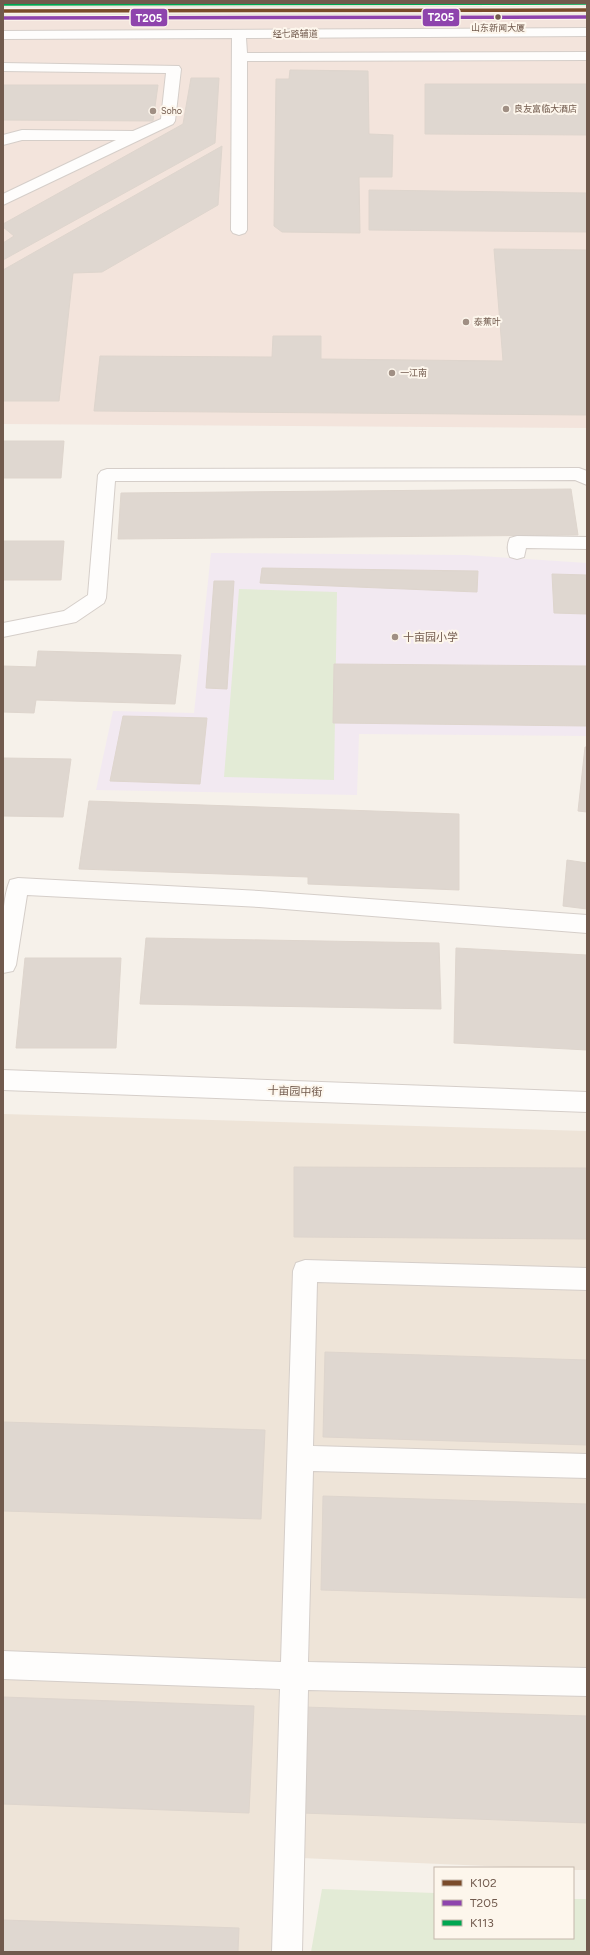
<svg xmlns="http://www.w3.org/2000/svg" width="590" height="1955" font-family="Figtree,'Noto Sans SC',sans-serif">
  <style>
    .residential { fill: #eee4d8 }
    .commercial { fill: #f3e4dc }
    .education { fill: #f2e9f1 }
    .green { fill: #e3ebd6 }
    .building { fill: #dfd7d0; stroke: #ded5cd }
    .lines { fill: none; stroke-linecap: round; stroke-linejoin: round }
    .minor-casing { stroke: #d5cec9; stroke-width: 2 }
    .major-casing { stroke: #d4ccc7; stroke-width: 2 }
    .minor { fill: #fefdfc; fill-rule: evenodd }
    .major { fill: #f1ede6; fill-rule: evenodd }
    .bus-1-casing { stroke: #fdf6ec; stroke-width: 5.5 }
    .bus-2-casing { stroke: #fdf6ec; stroke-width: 5.5 }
    .bus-3-casing { stroke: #fdf6ec; stroke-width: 5.5 }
    .bus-1 { stroke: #7a4b2a; stroke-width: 3.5 }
    .bus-2 { stroke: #8e44ad; stroke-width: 3.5 }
    .bus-3 { stroke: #00a651; stroke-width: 3.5 }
    .bus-dot { fill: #715a4d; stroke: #fdf6ec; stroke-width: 1.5 }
    .poi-dot { fill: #a08f84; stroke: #fdf6ec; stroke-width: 1.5 }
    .labels { text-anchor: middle; stroke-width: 4; stroke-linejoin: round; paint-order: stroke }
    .far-bus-label { font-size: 9px; fill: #715a4d; stroke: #fdf6ec }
    .far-street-label { font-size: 9px; fill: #715a4d; stroke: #fdf6ec }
    .far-poi-label { font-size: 9px; fill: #715a4d; stroke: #fdf6ec; text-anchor: start }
    .poi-label { font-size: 11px; fill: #715a4d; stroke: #fdf6ec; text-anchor: start }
    .street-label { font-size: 11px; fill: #715a4d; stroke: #fdf6ec }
    .line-badge { stroke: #fdf6ec; stroke-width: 1.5 }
    .badge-label { font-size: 11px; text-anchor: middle; font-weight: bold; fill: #fff }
  </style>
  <rect width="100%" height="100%" fill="#f6f1ea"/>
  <path class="residential" d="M3,1114L587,1131V1870H573V1868H533L301,1858L283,1952H3Z"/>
  <path class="commercial" d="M3,3H587V428L3,424Z"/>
  <path class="education" d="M211,553L466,555L587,563V736L359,734L357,795L96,790L113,711L194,713Z"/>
  <path class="green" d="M239,589L337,592L334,780L224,777Z
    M322,1889L435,1893V1938H573V1899H587V1952H311Z"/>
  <path class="building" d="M290,70L368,71L369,134L393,135L392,177H359L360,233L282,232L274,226L276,79H289Z
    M191,78H219L215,143L3,260V243L14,236L3,227V224L183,124Z
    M425,84H587V135L425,134Z
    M3,85H158L153,121L3,120Z
    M222,146L218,205L102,272L73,273L59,401H3V270Z
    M369,190L587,193V232L369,230Z
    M494,249L587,250V415L94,411L100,356L272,357L273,336H321V359L503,361Z
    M3,441H64L61,478H3Z
    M571,489L578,535L118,539L121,493Z
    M3,541H64L61,580H3Z
    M262,568L478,571L477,592L260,583Z
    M552,574L587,575V614L554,613Z
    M214,581H234L227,689L206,688Z
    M38,651L181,655L175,704L36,700L34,713L3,712V666L36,667Z
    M334,664L587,666V726L333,723Z
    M123,716L207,718L200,784L110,781Z
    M585,747H587V812L578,811Z
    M3,758L71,759L63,817L3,816Z
    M89,801L459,814V890L308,884V877L79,869Z
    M567,860L587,863V909L563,906Z
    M146,938L439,943L441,1009L140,1004Z
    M456,948L587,955V1050L454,1043Z
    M25,958H121L116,1048H16Z
    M294,1167L587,1168V1239L294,1237Z
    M325,1352L587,1360V1445L323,1437Z
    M3,1422L265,1430L261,1519L3,1511Z
    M323,1496L587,1504V1598L321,1590Z
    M3,1697L254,1706L249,1813L3,1804Z
    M304,1707L587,1716V1823L301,1813Z
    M3,1920L239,1928L238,1952H3Z"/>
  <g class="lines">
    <defs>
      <path id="minor" d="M587,28V36L246,38L247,53L587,52V60L247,61V230L245,233L239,235L233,233L231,230L232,38L3,39V31Z
        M3,63L179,66L181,69L175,121L173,124L3,205V194L116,140H22L3,145V135L22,130L133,131L161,119L166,73L3,71Z
        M579,468L587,471V485L575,480L115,481L106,598L104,603L76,622L3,637V623L64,611L88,595L98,475L101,471L107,469Z
        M517,536L587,537V549L526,548L524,557L517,559L510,557C507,551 507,544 510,538Z
        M18,878L259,891L587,915V933L259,907L27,895L16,965L13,971L3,973C3,946 0,904 10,880Z
        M3,1070L587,1092V1112L3,1090Z
        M305,1260L587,1268V1290L317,1282L313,1446L587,1454V1478L313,1471L308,1662L587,1668V1696L308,1690L302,1952H272L280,1689L3,1679V1651L281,1662L293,1271L296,1263Z"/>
      <path id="major" d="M587,6V14L3,15V7Z"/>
    </defs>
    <use href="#minor" class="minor-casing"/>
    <use href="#major" class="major-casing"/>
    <use href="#minor" class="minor"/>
    <use href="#major" class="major"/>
    <defs>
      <path id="bus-1" d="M3,11L587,10"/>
      <path id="bus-2" d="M3,18L587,17"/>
      <path id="bus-3" d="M3,4L587,3"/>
    </defs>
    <use href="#bus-1" class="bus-1-casing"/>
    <use href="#bus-2" class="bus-2-casing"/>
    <use href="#bus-3" class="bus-3-casing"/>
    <use href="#bus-1" class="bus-1"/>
    <use href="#bus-2" class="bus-2"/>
    <use href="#bus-3" class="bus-3"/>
  </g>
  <circle class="bus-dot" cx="498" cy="17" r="3.5"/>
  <g class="poi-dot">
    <circle cx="506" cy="109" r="4"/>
    <circle cx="153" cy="111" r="4"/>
    <circle cx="466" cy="322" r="4"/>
    <circle cx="392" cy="373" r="4"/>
    <circle cx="395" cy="637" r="4"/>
  </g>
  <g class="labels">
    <g class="far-bus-label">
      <text x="498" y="31">山东新闻大厦</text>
    </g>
    <g class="far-street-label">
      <text x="295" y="37">经七路辅道</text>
    </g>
    <g class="far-poi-label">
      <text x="514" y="112">良友富临大酒店</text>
      <text x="161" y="114">Soho</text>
      <text x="474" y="325">泰蕉叶</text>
      <text x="400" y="376">一江南</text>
    </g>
    <g class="poi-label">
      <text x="403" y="641">十亩园小学</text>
    </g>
    <g class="street-label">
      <text transform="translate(295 1091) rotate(2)" y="4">十亩园中街</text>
    </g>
  </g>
  <g class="line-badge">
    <rect x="422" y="8" width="38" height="19" rx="4" fill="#8e44ad"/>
    <rect x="130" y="8" width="38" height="19" rx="4" fill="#8e44ad"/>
  </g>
  <g class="badge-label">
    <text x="441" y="21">T205</text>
    <text x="149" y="22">T205</text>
  </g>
  <rect width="590" height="1955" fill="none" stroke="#715a4d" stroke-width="8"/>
  <rect x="434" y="1867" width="140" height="72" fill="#fdf6ec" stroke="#c5b8ac"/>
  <rect x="442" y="1880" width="20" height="6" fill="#7a4b2a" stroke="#c5b8ac"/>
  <text x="470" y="1887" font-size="12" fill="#715a4d">K102</text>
  <rect x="442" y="1900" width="20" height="6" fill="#8e44ad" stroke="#c5b8ac"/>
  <text x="470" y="1907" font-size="12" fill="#715a4d">T205</text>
  <rect x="442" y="1920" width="20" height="6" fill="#00a651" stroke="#c5b8ac"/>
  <text x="470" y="1927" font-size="12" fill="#715a4d">K113</text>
</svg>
